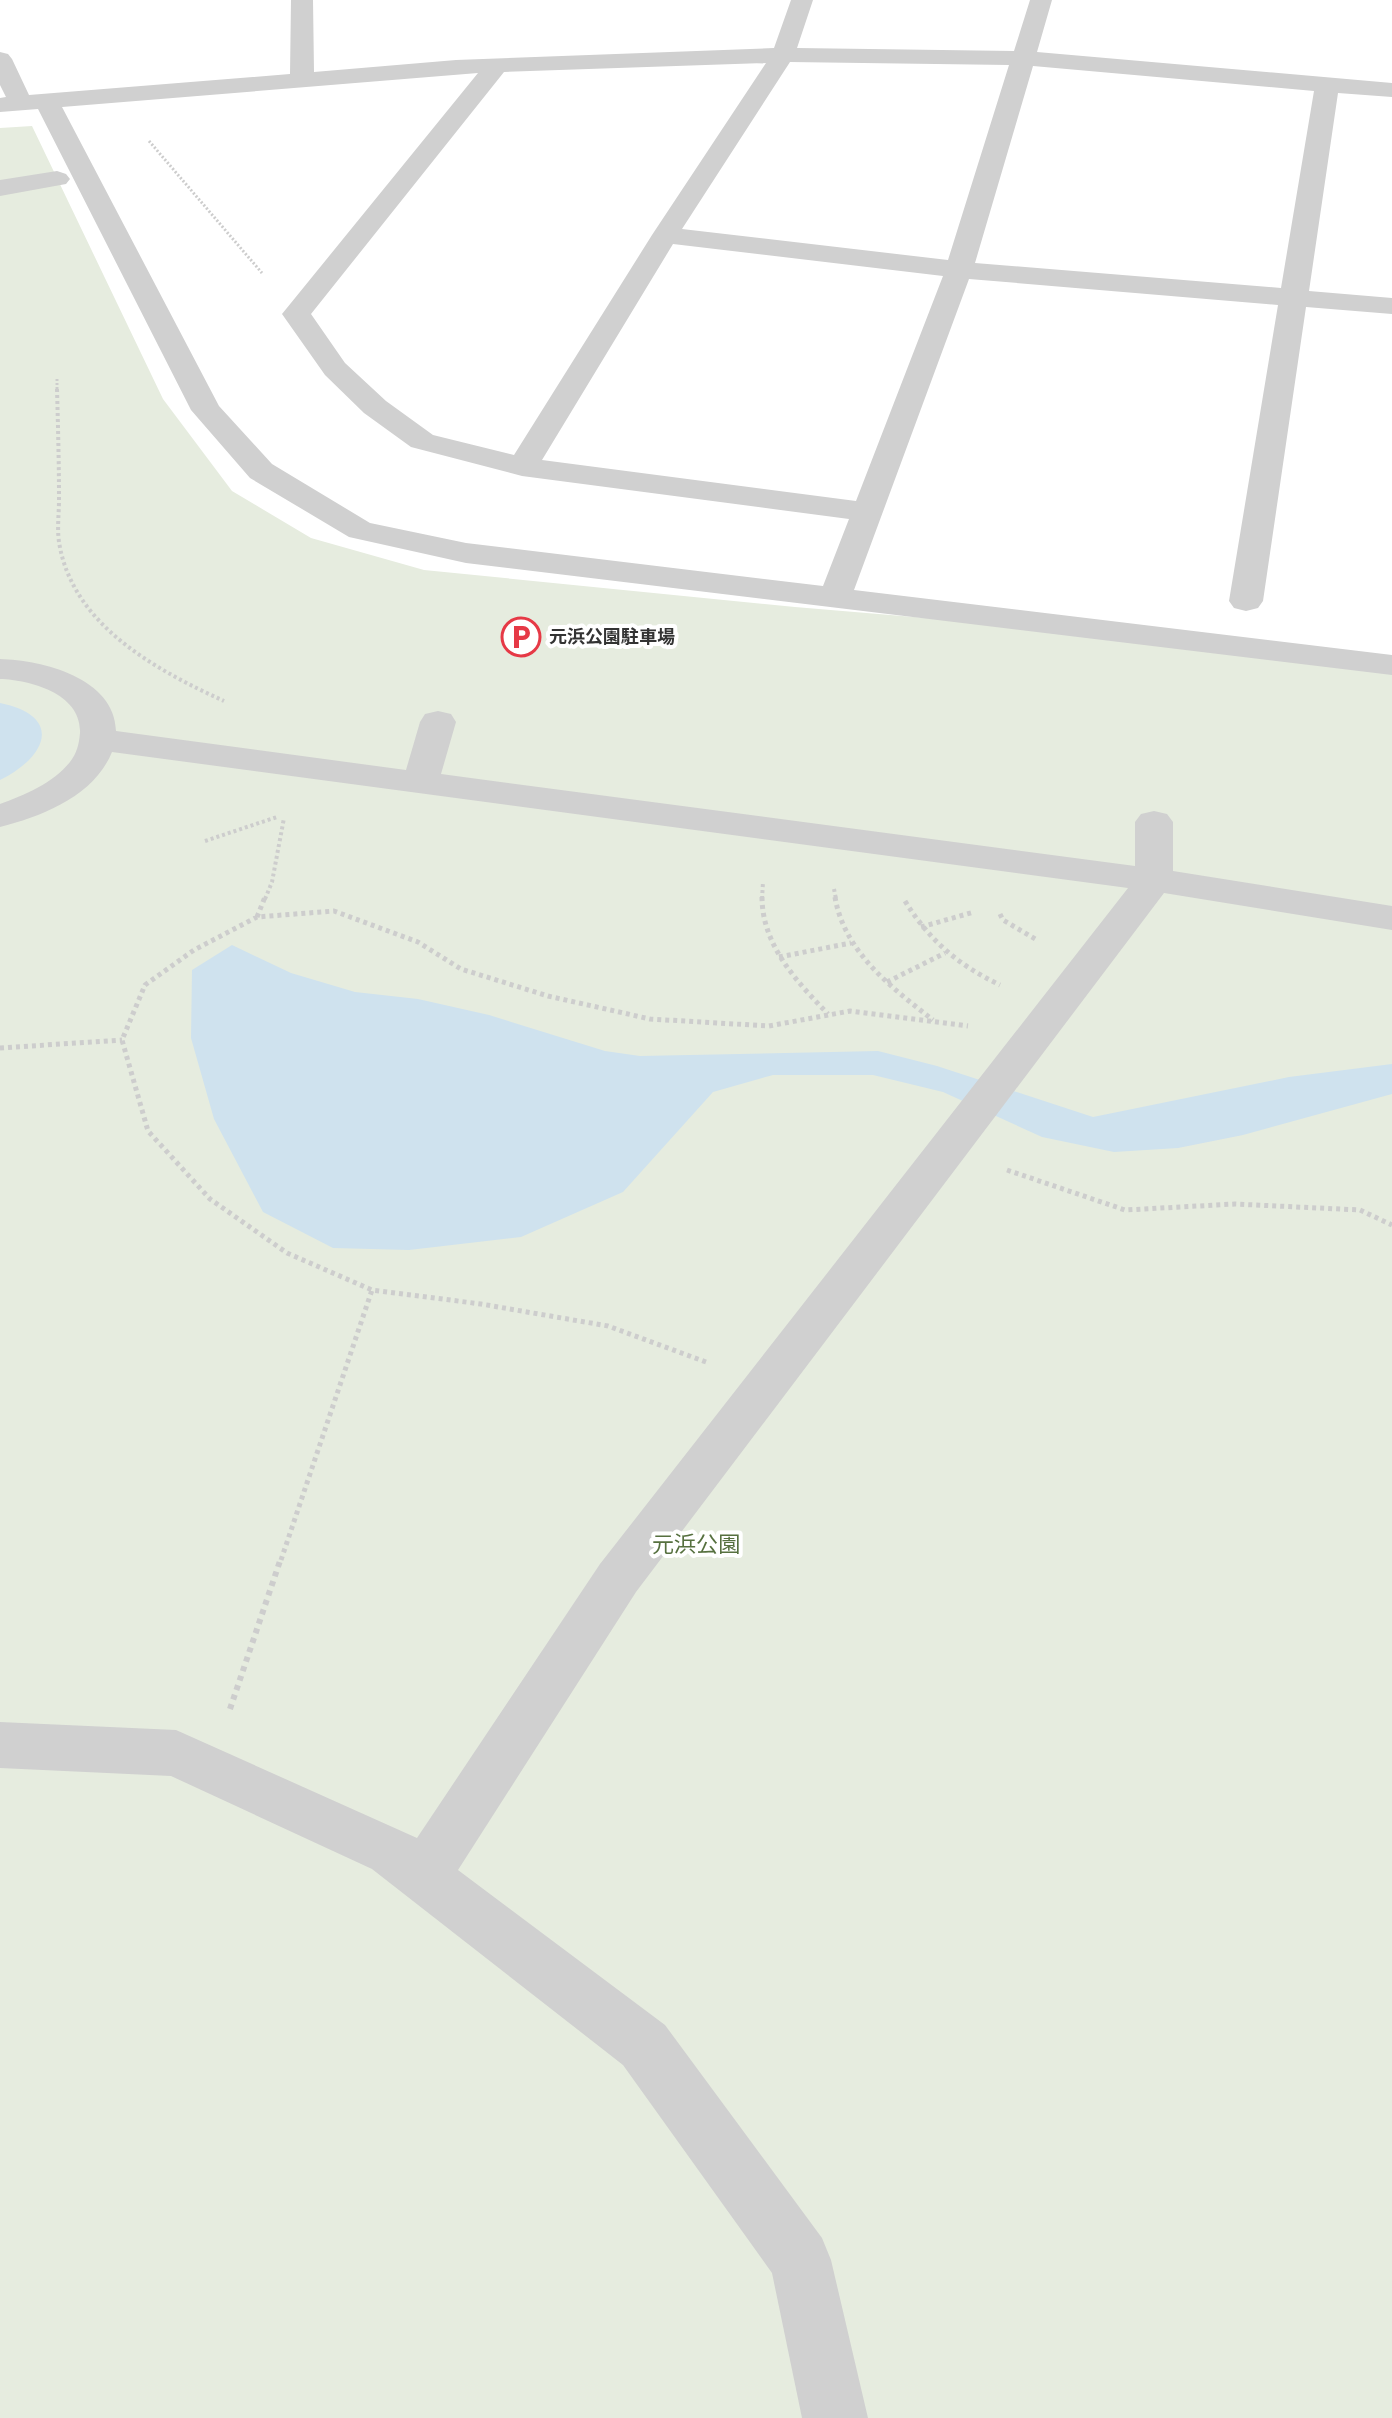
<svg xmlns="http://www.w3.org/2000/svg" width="1392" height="2418" font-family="Barlow,'Noto Sans JP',sans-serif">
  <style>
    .green { fill: #e6ecdf }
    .water { fill: #cfe2ee }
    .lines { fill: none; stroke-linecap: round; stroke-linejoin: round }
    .path-far3 { stroke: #cdcdcd; stroke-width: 3; stroke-dasharray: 2 2; stroke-linecap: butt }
    .path-far2 { stroke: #cdcdcd; stroke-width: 4; stroke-dasharray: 3 3; stroke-linecap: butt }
    .path-far1 { stroke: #cdcdcd; stroke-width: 5; stroke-dasharray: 4 4; stroke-linecap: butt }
    .path { stroke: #cdcdcd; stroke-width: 6; stroke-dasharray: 5 5; stroke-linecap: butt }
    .minor { fill: #d0d0d0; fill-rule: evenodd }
    .labels { text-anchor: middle; stroke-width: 8; stroke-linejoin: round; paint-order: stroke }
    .far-poi-label { font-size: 18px; font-weight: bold; fill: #333; stroke: #fff; text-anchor: start }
    .park-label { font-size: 22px; fill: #56703f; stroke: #fff }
  </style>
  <rect width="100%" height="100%" fill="#fff"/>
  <path class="green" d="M32,126L163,399L232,491L311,538L424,570L795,607L1189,640L1392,670V2418H0V128Z"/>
  <path class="water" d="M0,703C64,716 47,757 0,780Z
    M232,945L291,973L355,992L418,999L489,1015L605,1051L640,1056L878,1051L937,1066L1093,1117L1289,1077L1392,1064V1094L1243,1135L1178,1148L1114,1152L1042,1137L943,1092L873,1075H773L713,1092L623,1192L521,1237L409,1250L333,1248L263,1212L214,1119L191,1038L192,970Z"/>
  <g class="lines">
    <path class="path-far3" d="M149,141L262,273
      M57,379V391"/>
    <path class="path-far2" d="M57,389C58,426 59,463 59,499C59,514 57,528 59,542C72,625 156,670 224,701
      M205,841L277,817
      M834,889L836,899
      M265,899L272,882L284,818
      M762,899L763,882"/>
    <path class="path-far1" d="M762,897C762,945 797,982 828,1014
      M835,897C844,952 892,988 933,1020
      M905,901C929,940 958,965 1000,985
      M1000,914L1003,920L1037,940
      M257,917L265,897
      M921,927L974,912
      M779,957L851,943
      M887,982L945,953
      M0,1048L122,1040
      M1007,1170L1125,1210L1235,1204L1360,1210L1392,1225
      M706,1362L608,1326L481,1304L372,1290L287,1253L210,1199L148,1131L122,1040L145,985L194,950L257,917L334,911L418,942L461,969L548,996L650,1019L769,1026L850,1011L968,1026
      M281,1560L372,1290"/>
    <path class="path" d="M230,1709L281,1558"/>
    <path class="minor" d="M291,0H313L314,72L456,60L774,48L791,0H813L797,48L1014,51L1030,0H1052L1037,52L1392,83V97L1338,93L1309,291L1392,298V314L1306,307L1263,601L1258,608L1246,611L1234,608L1229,601L1278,305L969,279L854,590L1392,655V675L466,563L349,537L250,478L191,410L38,109L0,112V98L6,97L0,85V52L8,54L12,59L29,95L290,74ZM790,62L1009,65L948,260L682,229ZM766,63L652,235L514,455L433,435L386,401L345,363L311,314L504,72ZM1033,66L1314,91L1281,288L975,263ZM478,73L282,314L325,375L364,413L411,447L522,476L849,519L823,586L466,543L370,523L272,464L219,406L62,107ZM673,244L943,276L856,501L542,460Z
      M57,171L66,174L70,179L66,184L0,196V180Z
      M0,659C42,660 115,678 116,731L406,770L420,722L425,714L438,711L451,714L456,722L441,774L1135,866V822L1141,814L1154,811L1167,814L1173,822V871L1392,906V930L1164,893L636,1592L458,1870L665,2025L822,2238L831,2260L868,2418H802L772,2273L623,2065L372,1869L171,1776L0,1768V1722L176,1730L417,1838L600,1564L1128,888L112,752C94,796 43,816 0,827V804C25,795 53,783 70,762C77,753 79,744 80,733C82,694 31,680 0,679Z"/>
  </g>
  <defs>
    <symbol id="parking-ring" viewBox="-11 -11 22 22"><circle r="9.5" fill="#fff" stroke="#e63946" stroke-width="1.5"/><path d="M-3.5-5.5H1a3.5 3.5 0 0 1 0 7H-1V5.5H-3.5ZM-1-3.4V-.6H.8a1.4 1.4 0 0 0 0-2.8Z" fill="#e63946"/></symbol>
  </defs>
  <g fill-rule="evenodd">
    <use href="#parking-ring" x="499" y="615" width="44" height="44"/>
  </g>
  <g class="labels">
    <g class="far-poi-label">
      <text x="549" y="643">元浜公園駐車場</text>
    </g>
    <g class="park-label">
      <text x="696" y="1552">元浜公園</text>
    </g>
  </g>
</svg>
